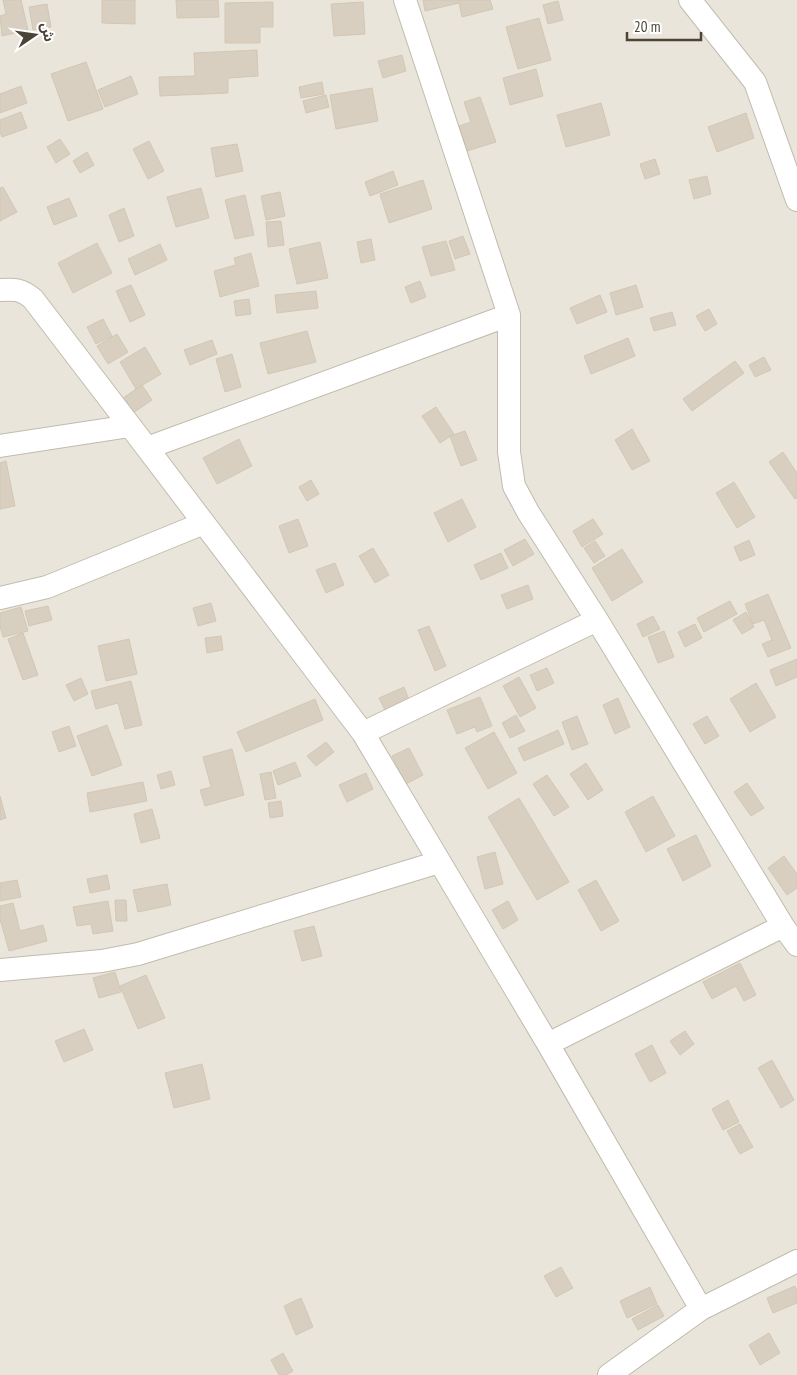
<svg xmlns="http://www.w3.org/2000/svg" width="797" height="1375" font-family="'PT Sans Narrow','Noto Sans Arabic',sans-serif">
  <style>
    .residential { fill: #eae5da }
    .building { fill: #d8cfc1; stroke: #d3c7b4 }
    .lines { fill: none; stroke-linecap: round; stroke-linejoin: round }
    .minor-casing { stroke: #c2bbae; stroke-width: 24 }
    .minor { stroke: #fff; stroke-width: 22 }
  </style>
  <rect width="100%" height="100%" fill="#f6f3ec"/>
  <path class="residential" d="M0,0H797V1375H0Z"/>
  <path class="building" d="M3,0H21L28,30L2,36L0,16L6,14Z
    M102,0H135V24L102,23Z
    M176,0H218L219,17L177,18Z
    M423,0H490L493,9L462,17L459,3L425,11Z
    M558,1L563,20L548,24L543,5Z
    M273,2V27H260V43H225V3Z
    M363,2L365,34L334,36L331,4Z
    M47,4L51,27L33,30L29,7Z
    M539,18L551,60L518,69L506,27Z
    M257,50L258,76L228,78V93L160,96L159,77L195,76L194,53Z
    M402,55L406,71L383,78L378,61Z
    M86,62L103,109L68,121L51,74Z
    M536,69L543,96L510,105L503,78Z
    M131,76L138,94L105,107L98,90Z
    M322,82L324,94L301,98L299,87Z
    M21,86L27,103L0,113V94Z
    M372,88L378,121L336,129L330,95Z
    M326,95L329,107L306,113L303,101Z
    M480,97L496,142L467,151L459,126L471,122L464,102Z
    M601,103L610,135L566,147L557,115Z
    M21,112L27,128L2,137L0,132V120Z
    M746,113L754,138L717,152L708,127Z
    M60,139L70,154L56,163L47,147Z
    M149,141L164,171L148,179L133,149Z
    M237,144L243,171L216,177L211,148Z
    M87,152L94,165L80,173L73,161Z
    M655,159L660,174L645,179L640,164Z
    M393,171L398,185L370,196L365,182Z
    M707,176L711,194L694,199L689,180Z
    M423,180L432,209L389,223L380,194Z
    M3,187L17,212L0,221V188Z
    M201,188L209,218L176,227L167,197Z
    M280,192L285,216L266,220L261,196Z
    M245,195L254,235L235,239L225,200Z
    M69,198L77,216L54,225L47,207Z
    M124,208L134,236L119,242L109,215Z
    M281,221L284,245L268,247L266,222Z
    M463,236L470,254L455,259L449,241Z
    M371,239L375,260L361,263L357,242Z
    M446,241L455,270L431,276L422,247Z
    M320,242L328,278L297,284L289,249Z
    M97,243L112,273L73,293L58,263Z
    M160,244L167,260L135,275L128,259Z
    M251,253L259,286L220,297L214,271L236,265L234,258Z
    M420,281L426,297L411,303L405,287Z
    M131,285L145,315L130,322L116,291Z
    M636,285L643,307L616,315L610,293Z
    M316,291L318,308L277,313L275,295Z
    M600,295L607,312L577,324L570,308Z
    M249,299L251,314L236,316L234,301Z
    M709,309L717,324L705,331L696,316Z
    M672,312L676,325L654,331L650,318Z
    M103,319L112,336L96,344L87,327Z
    M307,331L316,362L268,374L260,343Z
    M117,334L128,352L108,364L97,346Z
    M628,338L635,356L591,374L584,356Z
    M212,340L217,354L190,365L184,350Z
    M145,347L161,374L136,389L120,362Z
    M232,354L241,387L225,392L216,359Z
    M764,357L771,370L755,377L749,365Z
    M735,361L744,373L692,411L683,399Z
    M142,385L152,400L133,413L123,398Z
    M436,407L454,434L440,443L422,416Z
    M632,429L650,461L632,470L615,440Z
    M465,431L477,460L461,466L450,436Z
    M239,439L252,466L217,484L203,458Z
    M783,452L797,473V498L795,499L769,462Z
    M6,461L15,506L0,509V463Z
    M311,480L319,494L307,501L299,487Z
    M734,482L755,517L737,528L716,493Z
    M462,499L476,527L448,542L434,513Z
    M298,519L308,546L289,553L279,526Z
    M593,519L603,534L582,547L573,531Z
    M525,539L534,554L513,566L504,550Z
    M749,540L755,555L740,561L734,547Z
    M595,541L605,556L594,563L584,548Z
    M373,548L389,575L375,583L359,556Z
    M622,549L643,582L612,601L592,568Z
    M501,553L508,568L481,580L474,565Z
    M335,563L344,585L326,593L316,570Z
    M528,585L533,599L507,609L501,595Z
    M768,594L791,648L768,657L762,644L772,640L764,620L753,624L745,604Z
    M730,601L737,614L704,632L697,618Z
    M211,603L216,621L198,626L193,608Z
    M48,606L52,620L29,626L25,611Z
    M21,607L28,631L3,637L0,626V613Z
    M746,612L754,627L742,634L733,620Z
    M653,616L660,629L643,637L637,624Z
    M695,624L702,638L685,647L678,632Z
    M429,626L446,666L435,671L418,630Z
    M664,631L674,657L658,663L648,637Z
    M23,633L38,675L23,680L8,639Z
    M221,636L223,650L207,653L205,638Z
    M129,639L137,674L106,681L98,646Z
    M797,659V677L776,686L770,670Z
    M547,668L554,683L537,691L530,675Z
    M519,677L536,708L520,717L503,686Z
    M81,678L88,694L74,701L66,685Z
    M131,681L142,725L125,729L118,703L96,709L91,691Z
    M756,683L776,717L750,732L730,699Z
    M404,687L409,700L385,710L379,698Z
    M480,697L492,726L477,732L475,727L457,734L447,710Z
    M618,698L630,727L615,734L603,705Z
    M315,699L323,720L246,752L237,732Z
    M516,715L525,731L510,738L502,723Z
    M577,716L588,744L572,750L562,722Z
    M707,716L719,736L705,744L693,724Z
    M107,725L122,765L92,776L77,736Z
    M69,726L76,746L59,752L52,732Z
    M558,730L564,744L524,761L518,748Z
    M494,732L517,773L488,789L465,748Z
    M326,742L334,752L316,766L307,756Z
    M409,748L423,775L406,784L392,756Z
    M232,749L244,795L205,806L200,790L211,787L203,757Z
    M295,762L301,776L278,785L273,771Z
    M586,763L603,790L588,800L570,774Z
    M171,771L175,785L161,789L157,775Z
    M271,772L276,798L265,800L260,774Z
    M366,773L373,789L347,802L339,785Z
    M547,775L569,807L554,816L533,784Z
    M143,782L147,801L90,812L87,793Z
    M747,783L764,808L751,816L734,792Z
    M0,796L6,818L0,820Z
    M653,796L675,836L646,852L625,812Z
    M519,798L569,882L537,900L488,817Z
    M281,801L283,816L270,818L268,803Z
    M152,809L160,838L141,843L134,814Z
    M696,835L711,866L683,881L667,849Z
    M495,852L503,884L485,889L477,857Z
    M784,856L797,874V888L787,895L768,868Z
    M107,875L110,889L90,893L87,879Z
    M17,880L21,897L0,901V883Z
    M596,880L619,921L601,931L578,890Z
    M167,884L171,905L138,912L133,890Z
    M115,900H126L127,921H116Z
    M108,901L113,931L93,934L91,924L77,926L73,907Z
    M508,901L518,920L503,929L492,910Z
    M13,903L20,931L43,925L47,941L9,951L0,919V906Z
    M314,926L322,956L302,961L294,931Z
    M740,963L756,995L744,1001L736,986L712,999L703,982Z
    M115,972L121,992L99,998L93,978Z
    M146,975L165,1018L138,1029L120,986Z
    M84,1029L93,1050L64,1062L55,1041Z
    M685,1031L694,1044L680,1055L670,1041Z
    M652,1045L666,1073L650,1082L635,1054Z
    M772,1060L794,1100L781,1108L758,1068Z
    M202,1064L210,1099L174,1108L165,1073Z
    M728,1100L739,1122L723,1130L712,1109Z
    M740,1124L753,1147L740,1154L727,1131Z
    M561,1267L573,1288L556,1297L544,1276Z
    M795,1286L797,1292V1303L773,1313L767,1298Z
    M650,1287L657,1304L627,1318L620,1301Z
    M301,1298L313,1327L296,1335L284,1306Z
    M658,1305L664,1316L638,1330L632,1319Z
    M769,1333L780,1353L760,1365L749,1345Z
    M283,1353L293,1371L286,1375H279L271,1360Z"/>
  <g class="lines">
    <defs>
      <path id="minor" d="M405,0L509,315V452L514,486L528,512L597,620L783,926L797,945
        M690,0L755,82L797,200
        M0,290C15,289 21,289 33,299L147,448L363,733L548,1044L701,1309
        M0,446L130,426
        M147,448L509,315
        M0,598L47,587L204,523
        M363,733L597,620
        M0,970L102,961L138,954L439,862
        M548,1044L783,926
        M609,1375L701,1309L797,1261"/>
    </defs>
    <use href="#minor" class="minor-casing"/>
    <use href="#minor" class="minor"/>
  </g>
  <g transform="translate(35 35) rotate(77)" stroke="#ffffff" stroke-width="4" paint-order="stroke">
  <path d="M0-4L9 19L0 12L-9 19Z" fill="#4b4439"/>
  <text y="-8" font-size="14" font-weight="bold" text-anchor="middle" fill="#4b4439">ش</text>
  </g>
  <path d="M627 32v8h74v-8" fill="none" stroke="#4b4439" stroke-width="2.5"/>
  <text x="634" y="32" font-size="15" fill="#4b4439" stroke="#ffffff" stroke-width="4" paint-order="stroke">20 m</text>
</svg>
